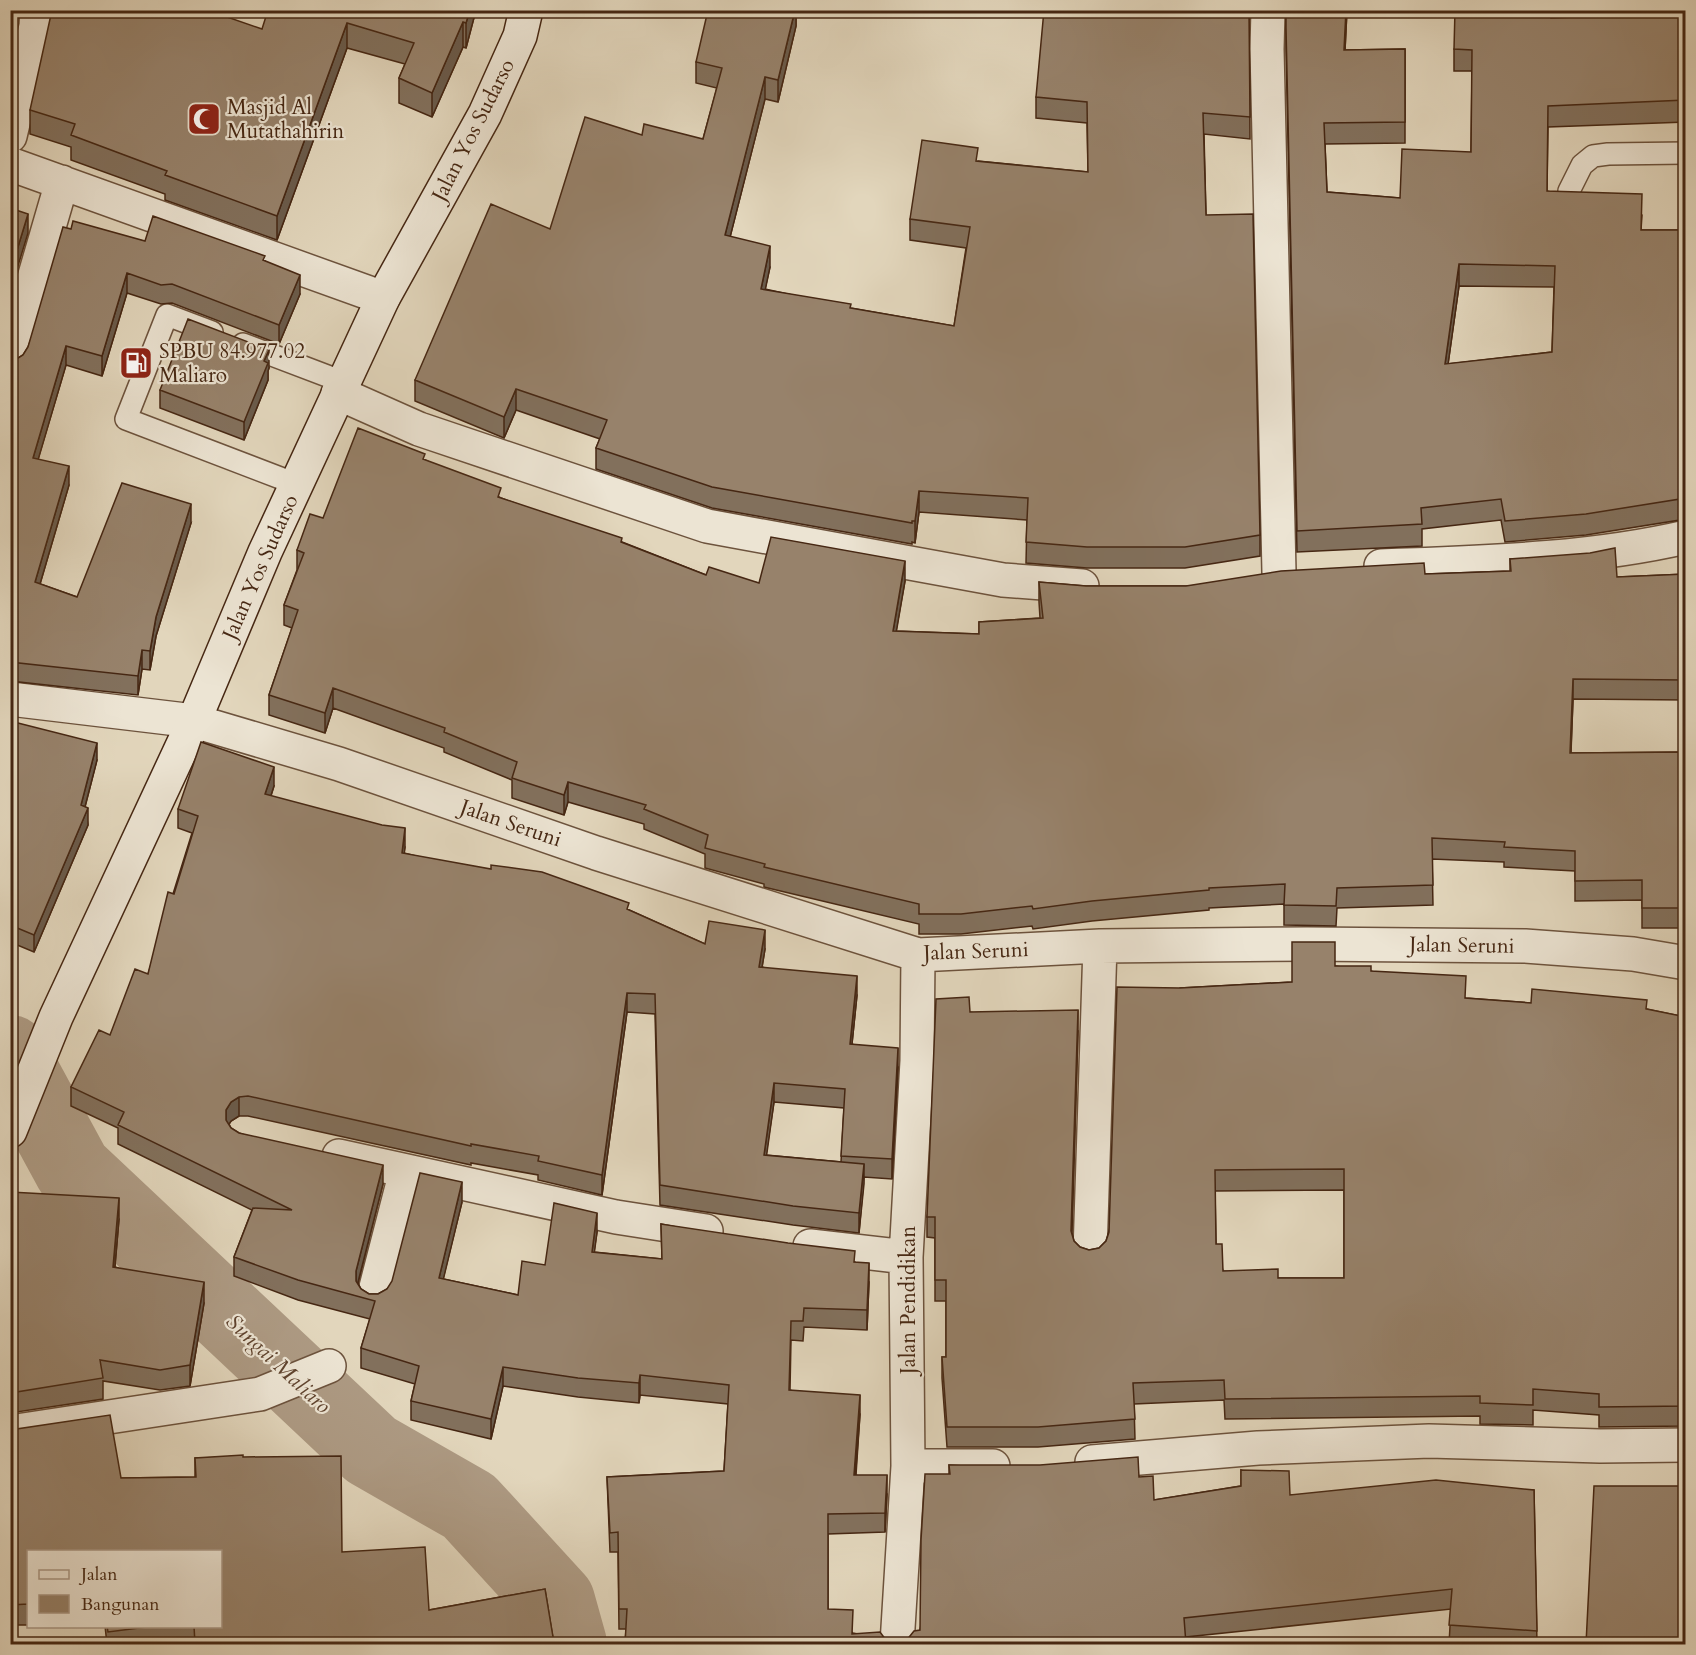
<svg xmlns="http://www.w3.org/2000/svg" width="1696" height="1655" font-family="Cardo,serif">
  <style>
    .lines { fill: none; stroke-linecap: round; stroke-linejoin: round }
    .river { stroke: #ad9a83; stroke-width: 78 }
    .lane-casing { stroke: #6d533d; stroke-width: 24 }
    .street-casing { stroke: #6d533d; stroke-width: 36 }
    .secondary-casing { stroke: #462713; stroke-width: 36 }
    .lane { stroke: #ece4d3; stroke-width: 21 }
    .street { stroke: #ece4d3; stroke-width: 33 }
    .secondary { stroke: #ece4d3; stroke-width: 33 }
    .wall { fill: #82705c; stroke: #462713; stroke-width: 1.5; fill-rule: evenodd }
    .shaded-wall { fill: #6a5b4b; stroke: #462713; stroke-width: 1.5 }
    .building { fill: #97826b; stroke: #462713; stroke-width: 1.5; fill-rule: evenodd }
    .labels { text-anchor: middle; stroke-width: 4.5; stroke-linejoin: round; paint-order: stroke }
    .poi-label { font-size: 21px; fill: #462713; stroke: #ece4d3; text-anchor: start }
    .street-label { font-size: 21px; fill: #462713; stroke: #ece4d3 }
    .water-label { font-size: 22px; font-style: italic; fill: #60442f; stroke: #ece4d3 }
  </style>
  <rect width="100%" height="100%" fill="#e2d6bc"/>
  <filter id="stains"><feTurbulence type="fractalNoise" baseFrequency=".00333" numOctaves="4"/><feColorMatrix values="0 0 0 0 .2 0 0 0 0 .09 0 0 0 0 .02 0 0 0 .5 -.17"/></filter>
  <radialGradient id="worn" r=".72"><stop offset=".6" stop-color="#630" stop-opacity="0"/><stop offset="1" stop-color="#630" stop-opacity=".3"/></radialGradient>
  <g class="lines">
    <path class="river" d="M10,1054L73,1170L371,1450L469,1506L556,1601L568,1644"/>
    <defs>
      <path id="lane" d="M1569,191L1582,165L1593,156L1608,154L1686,153
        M212,332L167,315L126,419L296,484
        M243,344L343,382"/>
      <path id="street" d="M1268,10L1267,49L1279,572
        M10,136L36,26L37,10
        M10,164L383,298
        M10,361L62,182
        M338,393L419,429L707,526L1003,580L1082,586
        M1381,566C1483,562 1586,560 1686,537
        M10,699L194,721L339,764L596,853L918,955L1100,946L1307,944L1525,946L1633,954L1686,963
        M339,1156L616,1217L706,1231
        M810,1246L906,1257
        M1090,1252L1100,946
        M374,1295L406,1171
        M10,1432L260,1394L329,1366
        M1092,1462L1258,1448L1429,1441L1600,1446L1686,1445
        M908,1466H993
        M897,1644L908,1466L906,1257L917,1061L918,955"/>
      <path id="secondary" d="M10,1131L56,1017L194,721L265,552L383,298L485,114L520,36L526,10"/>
    </defs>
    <use href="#lane" class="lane-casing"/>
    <use href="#street" class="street-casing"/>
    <use href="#secondary" class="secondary-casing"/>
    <use href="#lane" class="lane"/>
    <use href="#street" class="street"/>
    <use href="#secondary" class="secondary"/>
  </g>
  <path class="wall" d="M476,10L466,48L463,47L432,117L399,103V78L405,64L347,48L277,240L165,200V194L71,160V147L30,134V110L262,29Z
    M796,10V26L778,102L765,99L730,237L770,267L765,289L851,308L954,326L966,248L910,240V219L978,161L1088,172L1087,123L1036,118V97L1249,10L1250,139L1204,134L1206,215L1260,535V556L1185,568H1087L1026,563L1027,520L919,512L915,543L912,542V544L712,508L596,469V448L600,439L516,410L504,438L415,401V380L550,229L642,135L703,139L717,88L696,83V62Z
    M1286,10H1347L1345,50L1405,49V143L1325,144L1327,192L1400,198L1471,152L1472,71H1454V49L1551,10V18L1686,13V122L1548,127L1547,191L1642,215L1641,230H1686V519L1586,535L1505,542L1501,520L1422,529V546L1297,552L1286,49ZM1459,286L1554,287L1552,352L1448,364Z
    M71,229L265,261L300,294L279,344L172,303L161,304L127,293L102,376L66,365L38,459L69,485L40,584L77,597L191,523L156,636L150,670L142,669L138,695L10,681L15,360L23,355L28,347Z
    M269,368L268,371V380L244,440L160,408V390Z
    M425,460L501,498L622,542L706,575L759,583L905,581L896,631L979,634V622L1040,618L1039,602V582L1086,586H1186L1425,574L1510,571V559L1617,577L1686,574V700L1573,699L1571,753L1686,752V928H1642V900L1575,901V871L1504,867V862L1432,859L1433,905L1337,908L1336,926L1284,925V904L1209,908V910L1092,921L1033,929L1032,926L961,934H919V924L768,888L764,887V884L705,868V854L644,829V824L568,802L564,815L512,798V780L444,752V748L333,708L325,733L269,715V695L292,628L284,625V605L297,570V550L323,518Z
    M10,721L97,760L85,807L88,825L34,952L10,942Z
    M274,786L271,796L405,847L404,853L629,910L705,944L765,949L762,967L857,995L852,1044L898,1067L892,1179L864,1177L859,1233L793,1225L660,1205L655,1014L627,1012L602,1195L538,1180V1175L471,1163V1165L248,1116H239L231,1121L229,1124L231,1128L239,1133L383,1184L358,1283L361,1289L369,1294H378L387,1289L462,1202L443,1279L518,1295L545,1265L597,1232L594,1252L662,1259L661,1224L855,1262L869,1282L867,1330L804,1327L803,1341L791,1340L790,1390L860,1414L856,1475L887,1494L885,1532L828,1534V1609L853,1633L886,1640L895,1643L906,1641L920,1630L949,1474V1465L1139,1477L1154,1500L1241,1486V1470L1290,1495L1534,1490L1537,1644H1449L1451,1609L1186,1637V1644H625L626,1629H619L618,1552H610L607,1477L724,1471L728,1404L640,1395L639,1403L578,1397L503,1386L491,1439L411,1420V1401L415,1384L361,1368V1348L370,1319L298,1300L234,1276V1257L252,1210L118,1144V1128L71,1106V1087L110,1035L148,974L192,833L178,828V809ZM774,1102L844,1108L841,1162L766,1155Z
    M1335,966L1371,971L1466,998L1531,1003L1647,1009L1686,1017V1426L1599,1427V1415L1533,1410V1425L1480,1424V1416L1225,1419L1224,1400L1134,1404L1135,1439L1038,1447H947L942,1378V1357H946V1301H935V1238L927,1237V1217L970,1012L1078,1031L1072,1233L1074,1241L1080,1247L1089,1250L1099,1248L1106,1241L1180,988L1292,982ZM1344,1190V1278H1278L1223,1271L1216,1244L1215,1191Z
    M10,1192L119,1219L115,1267L204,1303L190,1386L160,1390L103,1381V1399L10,1413Z
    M10,1430L121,1478L195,1477V1458L243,1457L342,1552L429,1610L545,1589L554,1644H193V1642L175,1644H107L105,1626H220L28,1551V1625H10Z"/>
  <path class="shaded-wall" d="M470,10H476L466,48V23Z
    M795,10H796V26L778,102V80Z
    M1346,10H1347L1344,71V50Z
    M14,14V38L10,52V28Z
    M463,22V47L432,117V93Z
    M347,23V48L277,240V216Z
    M765,77V99L725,257V235Z
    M28,214V233L10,292V273Z
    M770,246V267L761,310V289Z
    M1459,264V286L1445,386V364Z
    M127,273V293L102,376V356Z
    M300,275V294L279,344V325Z
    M66,346V365L33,477V458Z
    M269,350V368L268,371V380L244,440V422L264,361Z
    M516,389V410L504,438V417Z
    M69,466V485L35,601V582Z
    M919,491V512L915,543V521Z
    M191,504V523L156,636L150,670V651L156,617Z
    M905,561V581L893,651V631Z
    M142,650V669L138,695V676Z
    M12,661V680L10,681V662Z
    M1573,679V699L1570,773V753Z
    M333,688V708L325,733V713Z
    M97,743V760L81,822V805Z
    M274,767V786L265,813V794Z
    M568,782V802L564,815V795Z
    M88,808V825L34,952V935Z
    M405,828V847L402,872V853Z
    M765,930V949L759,986V967Z
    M857,976V995L850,1063V1044Z
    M627,993V1012L602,1195V1175Z
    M1078,1010V1031L1071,1251V1231Z
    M898,1048V1067L892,1179V1159Z
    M774,1083V1102L764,1174V1155Z
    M239,1097V1116L231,1121L226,1129V1110L231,1102Z
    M864,1164V1184L859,1233V1213Z
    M383,1165V1184L356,1290V1271Z
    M462,1182V1202L439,1297V1278Z
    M119,1198V1219L113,1287V1267Z
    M597,1213V1232L592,1271V1252Z
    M869,1263V1282L867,1330V1310Z
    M204,1282V1303L190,1386V1365Z
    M503,1367V1386L491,1439V1419Z
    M640,1375V1395L639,1403V1383Z
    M860,1395V1414L854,1495V1475Z
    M887,1475V1494L885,1532V1513Z"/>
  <path class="building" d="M52,10H207L262,29L268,10H470L466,23L463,22L432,93L399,78L414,43L347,23L277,216L165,175L167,171L71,135L75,124L30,110Z
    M708,10H795L778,80L765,77L725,235L770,246L761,289L851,304L850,308L954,326L970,227L910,219L922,140L978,148L976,161L1088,172L1087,102L1036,97L1044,10H1249L1250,117L1203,113L1206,215L1253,214L1260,535L1185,547H1087L1026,542L1028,498L919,491L915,521H912V523L712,487L596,448L607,420L516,389L504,417L415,380L491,204L550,229L585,117L642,135L644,124L703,139L722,68L696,62Z
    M1286,10H1346L1344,50L1405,49V122L1324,123L1327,192L1400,198L1402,149L1471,152L1472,50L1454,49L1455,10H1551V18L1686,13V100L1548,106L1547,191L1642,194L1641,230H1686V498L1586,514L1505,521L1501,499L1421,508L1422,524L1297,531L1286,28ZM1459,264L1555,266L1552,352L1445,364Z
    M10,13L14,14L10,28Z
    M10,208L28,214L10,273Z
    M153,216L265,256L263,260L300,275L279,325L172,284L161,285L127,273L102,356L66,346L33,458L69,466L35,582L77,597L122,483L191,504L156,617L150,651L142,650L138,676L10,662V360H15L23,355L28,347L63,227L71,229L73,221L145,241Z
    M188,319L269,350L264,361L268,363L244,422L160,390Z
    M358,428L425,454L423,459L501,488L498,497L622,538L621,542L706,575L709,567L759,583L771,537L905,561L893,631L979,634V622L1043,618L1039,582L1086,586H1186L1281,571L1424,563L1425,574L1511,571L1510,559L1590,553L1615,548L1617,577L1686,574V680L1573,679L1570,753L1686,752V908H1642V880L1575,881V851L1504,847L1505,842L1432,838L1433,885L1337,888L1336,906L1284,905L1285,884L1209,888V890L1092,901L1033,909L1032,906L961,914H919V904L768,868L764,867L765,864L705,848L708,835L644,809L646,805L568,782L564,795L512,778L517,762L444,732L445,728L333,688L325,713L269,695L298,610L284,605L304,553L297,550L310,514L323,518Z
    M10,721L97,743L81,805L88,808L34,935L10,925Z
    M201,742L274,767L265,794L382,825L405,828L402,853L491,869V865L542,872L629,903L627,909L705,944L709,921L765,930L759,967L857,976L850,1044L898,1048L892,1159L841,1156L845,1089L774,1083L764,1155L864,1164L859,1213L793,1206L660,1185L655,994L627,993L602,1175L538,1161L539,1156L471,1144V1146L248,1096L239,1097L231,1102L226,1110V1120L231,1128L239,1133L383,1165L356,1271V1281L361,1289L369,1294H378L387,1289L392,1281L420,1173L462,1182L439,1278L518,1295L522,1261L545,1265L554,1203L597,1213L592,1252L662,1259L661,1224L788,1243L855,1251L854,1262L869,1263L867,1310L804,1308L803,1321H791L789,1390L860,1395L854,1475H887L885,1513L828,1514V1609L853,1610L852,1634L880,1632L886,1640L895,1643L906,1641L914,1631L920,1630L921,1540L925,1474H950L949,1465H1040L1138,1457L1139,1477L1153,1476L1154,1500L1241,1486V1470L1289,1471L1290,1495L1436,1480L1534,1490L1537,1631L1449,1625L1452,1589L1184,1618L1186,1644H625L627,1609H619L618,1532L610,1533L607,1477L724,1471L729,1385L640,1375L639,1383L578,1378L503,1367L491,1419L411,1401L419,1366L361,1348L375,1301L298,1280L234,1257L253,1208L292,1210L118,1125L124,1112L71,1087L99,1030L110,1035L135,969L148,974L168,892L174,894L198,816L178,809Z
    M1292,942H1335V966H1371V971L1466,976L1465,998L1531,1003L1532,989L1647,1000L1646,1009L1686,1017V1406L1599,1407V1394L1533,1389V1405L1480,1403V1396L1225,1399L1224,1380L1133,1383L1135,1419L1038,1427H947L942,1357H946V1280H935V1217H927L936,999L969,997L970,1012L1078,1010L1071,1231L1074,1241L1080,1247L1089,1250L1099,1248L1106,1241L1109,1232L1117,987L1180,988L1292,982ZM1344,1169V1278H1278V1269L1223,1271L1222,1244H1216L1215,1170Z
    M10,1192L119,1198L113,1267L204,1282L190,1365L160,1370L100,1360L103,1378L10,1393Z
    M110,1415L121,1478L196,1477L195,1458L243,1455V1457L341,1456L342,1552L425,1547L429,1610L545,1589L554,1643L544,1644H195L194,1626H220V1551H28V1604L10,1605V1430Z
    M1594,1486H1686V1644H1586Z
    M107,1626H155L108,1632Z"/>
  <defs>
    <symbol id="mosque-square" viewBox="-11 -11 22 22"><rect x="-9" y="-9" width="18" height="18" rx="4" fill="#8f2418" stroke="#ece4d3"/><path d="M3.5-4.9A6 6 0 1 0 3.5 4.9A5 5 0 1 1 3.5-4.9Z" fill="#fff"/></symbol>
    <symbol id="fuel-square" viewBox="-11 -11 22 22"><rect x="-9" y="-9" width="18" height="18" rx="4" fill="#8f2418" stroke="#ece4d3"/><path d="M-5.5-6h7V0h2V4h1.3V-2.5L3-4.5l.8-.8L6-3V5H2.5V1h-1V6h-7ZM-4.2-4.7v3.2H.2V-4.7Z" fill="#fff"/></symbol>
  </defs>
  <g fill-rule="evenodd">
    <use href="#mosque-square" x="185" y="100" width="38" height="38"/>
    <use href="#fuel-square" x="117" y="344" width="38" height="38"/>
  </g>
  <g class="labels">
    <g class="poi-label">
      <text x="227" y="114">Masjid Al<tspan x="227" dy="24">Mutathahirin</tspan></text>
      <text x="159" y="358">SPBU 84.977.02<tspan x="159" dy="24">Maliaro</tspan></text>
    </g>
    <g class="street-label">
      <text transform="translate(473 130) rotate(-63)" y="7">Jalan Yos Sudarso</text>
      <text transform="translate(260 567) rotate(-66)" y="7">Jalan Yos Sudarso</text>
      <text transform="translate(511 823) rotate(19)" y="7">Jalan Seruni</text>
      <text transform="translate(1462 945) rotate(1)" y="7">Jalan Seruni</text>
      <text transform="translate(976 951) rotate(-2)" y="7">Jalan Seruni</text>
      <text transform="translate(908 1300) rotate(-90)" y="7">Jalan Pendidikan</text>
    </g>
    <g class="water-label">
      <text transform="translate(279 1363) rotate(43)" y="8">Sungai Maliaro</text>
    </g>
  </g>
  <rect width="1696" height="1655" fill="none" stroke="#e2d6bc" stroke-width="36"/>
  <rect x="12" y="12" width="1672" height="1631" fill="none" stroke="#462713" stroke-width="3"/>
  <rect x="18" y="18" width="1660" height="1619" fill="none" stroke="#462713" stroke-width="1.5"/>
  <rect x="27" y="1550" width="195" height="78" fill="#ece4d3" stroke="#aa9886" stroke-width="1.5"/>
  <rect x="39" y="1570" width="30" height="9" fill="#ece4d3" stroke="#aa9886" stroke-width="1.5"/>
  <text x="81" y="1580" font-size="18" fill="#462713">Jalan</text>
  <rect x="39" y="1595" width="30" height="18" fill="#97826b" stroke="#aa9886" stroke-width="1.5"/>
  <text x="81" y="1610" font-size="18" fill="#462713">Bangunan</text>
  <rect width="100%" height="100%" filter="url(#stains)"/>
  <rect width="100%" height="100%" fill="url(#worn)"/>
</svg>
